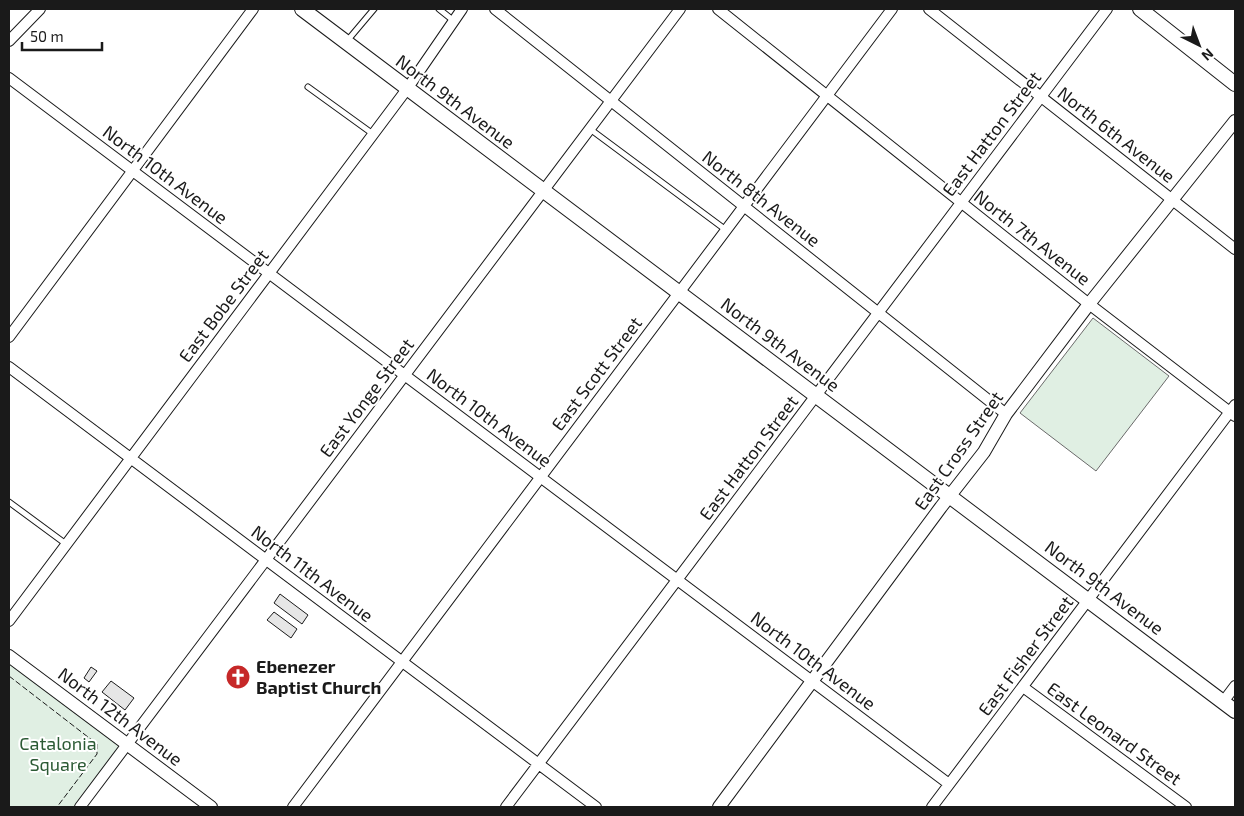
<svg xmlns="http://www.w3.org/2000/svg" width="1244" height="816" font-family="'Exo 2',sans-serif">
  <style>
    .green { fill: #e0efe3; stroke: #6a6a6a }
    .building { fill: #e6e6e6; stroke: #1a1a1a }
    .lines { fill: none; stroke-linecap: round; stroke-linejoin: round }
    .service-casing { stroke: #1a1a1a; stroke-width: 7 }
    .minor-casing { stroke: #1a1a1a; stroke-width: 12 }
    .tertiary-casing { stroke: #1a1a1a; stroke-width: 14 }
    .secondary-casing { stroke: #1a1a1a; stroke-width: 16 }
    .service { stroke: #fff; stroke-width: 5 }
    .minor { stroke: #fff; stroke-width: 10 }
    .tertiary { stroke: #fff; stroke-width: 12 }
    .secondary { stroke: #fff; stroke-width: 14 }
    .fence { stroke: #1a1a1a; stroke-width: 1; stroke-dasharray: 6 2.5; stroke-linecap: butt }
    .labels { text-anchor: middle; stroke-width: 4; stroke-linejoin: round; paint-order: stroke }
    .street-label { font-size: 18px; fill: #1a1a1a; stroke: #fff }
    .poi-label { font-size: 18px; font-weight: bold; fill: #1a1a1a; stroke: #fff; text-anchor: start }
    .park-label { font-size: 18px; fill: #2b5a34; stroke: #fff }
  </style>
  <rect width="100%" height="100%" fill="#fff"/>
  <path class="green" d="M1093,318L1169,376L1096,471L1020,413Z
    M9,656L127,744L80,807H9Z"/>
  <path class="building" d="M280,594L308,615L302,624L274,603Z
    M274,612L297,629L291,638L267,620Z
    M91,667L97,671L89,682L84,678Z
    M111,681L134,698L125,710L102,692Z"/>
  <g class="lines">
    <defs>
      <path id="service" d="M439,9L454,21
        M347,41L374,9
        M308,87L373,134
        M590,129L726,230
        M9,502L66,544"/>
      <path id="minor" d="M495,9L1006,414
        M718,9L1089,304L1235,416
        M929,9L1235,249
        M9,41L40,9
        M9,78L949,784
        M9,337L253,9
        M9,367L596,807
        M9,621L407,89L462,9
        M1023,687L1186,807
        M1223,702L1235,686
        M80,807L680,9
        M293,807L892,9
        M506,807L1107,9
        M932,807L1235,405"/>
      <path id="tertiary" d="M9,656L211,807
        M719,807L941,507L984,452L1006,414L1089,304L1235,121"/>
      <path id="secondary" d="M302,9L1235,711
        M1140,9L1235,84"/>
    </defs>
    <use href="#service" class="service-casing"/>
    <use href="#minor" class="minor-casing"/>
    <use href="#tertiary" class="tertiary-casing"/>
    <use href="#secondary" class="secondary-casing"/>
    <use href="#service" class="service"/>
    <use href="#minor" class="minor"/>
    <use href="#tertiary" class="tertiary"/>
    <use href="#secondary" class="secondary"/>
    <path class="fence" d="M9,676L97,744V754L57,807"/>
  </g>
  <defs>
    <symbol id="church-disc" viewBox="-11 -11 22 22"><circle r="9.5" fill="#c62828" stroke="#fff"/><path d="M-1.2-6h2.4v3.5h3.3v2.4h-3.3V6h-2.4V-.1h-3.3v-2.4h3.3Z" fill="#fff"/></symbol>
  </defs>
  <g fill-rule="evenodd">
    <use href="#church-disc" x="224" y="663" width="28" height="28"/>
  </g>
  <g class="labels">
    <g class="street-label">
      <text transform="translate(455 102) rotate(37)" y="6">North 9th Avenue</text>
      <text transform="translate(992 134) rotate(-53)" y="6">East Hatton Street</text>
      <text transform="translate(1116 135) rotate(38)" y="6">North 6th Avenue</text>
      <text transform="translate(165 175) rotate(37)" y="6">North 10th Avenue</text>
      <text transform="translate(761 199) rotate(38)" y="6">North 8th Avenue</text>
      <text transform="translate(1032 238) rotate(38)" y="6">North 7th Avenue</text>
      <text transform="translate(224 306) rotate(-53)" y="6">East Bobe Street</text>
      <text transform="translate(780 345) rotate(37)" y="6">North 9th Avenue</text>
      <text transform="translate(597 374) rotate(-53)" y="6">East Scott Street</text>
      <text transform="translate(367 398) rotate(-53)" y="6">East Yonge Street</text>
      <text transform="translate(489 418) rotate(37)" y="6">North 10th Avenue</text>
      <text transform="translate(959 451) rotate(-55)" y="6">East Cross Street</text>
      <text transform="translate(749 458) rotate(-53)" y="6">East Hatton Street</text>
      <text transform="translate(312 574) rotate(37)" y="6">North 11th Avenue</text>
      <text transform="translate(1104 588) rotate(37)" y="6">North 9th Avenue</text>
      <text transform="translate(1026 656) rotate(-53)" y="6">East Fisher Street</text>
      <text transform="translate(813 661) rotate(37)" y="6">North 10th Avenue</text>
      <text transform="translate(120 717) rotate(37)" y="6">North 12th Avenue</text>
      <text transform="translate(1114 734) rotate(36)" y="6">East Leonard Street</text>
    </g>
    <g class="poi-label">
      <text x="256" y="673">Ebenezer<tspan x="256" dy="21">Baptist Church</tspan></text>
    </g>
    <g class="park-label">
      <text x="58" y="750">Catalonia<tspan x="58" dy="21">Square</tspan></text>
    </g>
  </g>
  <rect width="1244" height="816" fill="none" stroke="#1a1a1a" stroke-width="20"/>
  <g transform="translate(1199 45) rotate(138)" stroke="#ffffff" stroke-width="4" paint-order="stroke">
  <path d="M0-4L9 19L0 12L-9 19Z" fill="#1a1a1a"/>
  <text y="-8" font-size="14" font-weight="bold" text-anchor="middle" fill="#1a1a1a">N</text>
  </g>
  <path d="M22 42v8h80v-8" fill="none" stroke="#1a1a1a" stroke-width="2.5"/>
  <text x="30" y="42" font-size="15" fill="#1a1a1a" stroke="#ffffff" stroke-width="4" paint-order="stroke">50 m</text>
</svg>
